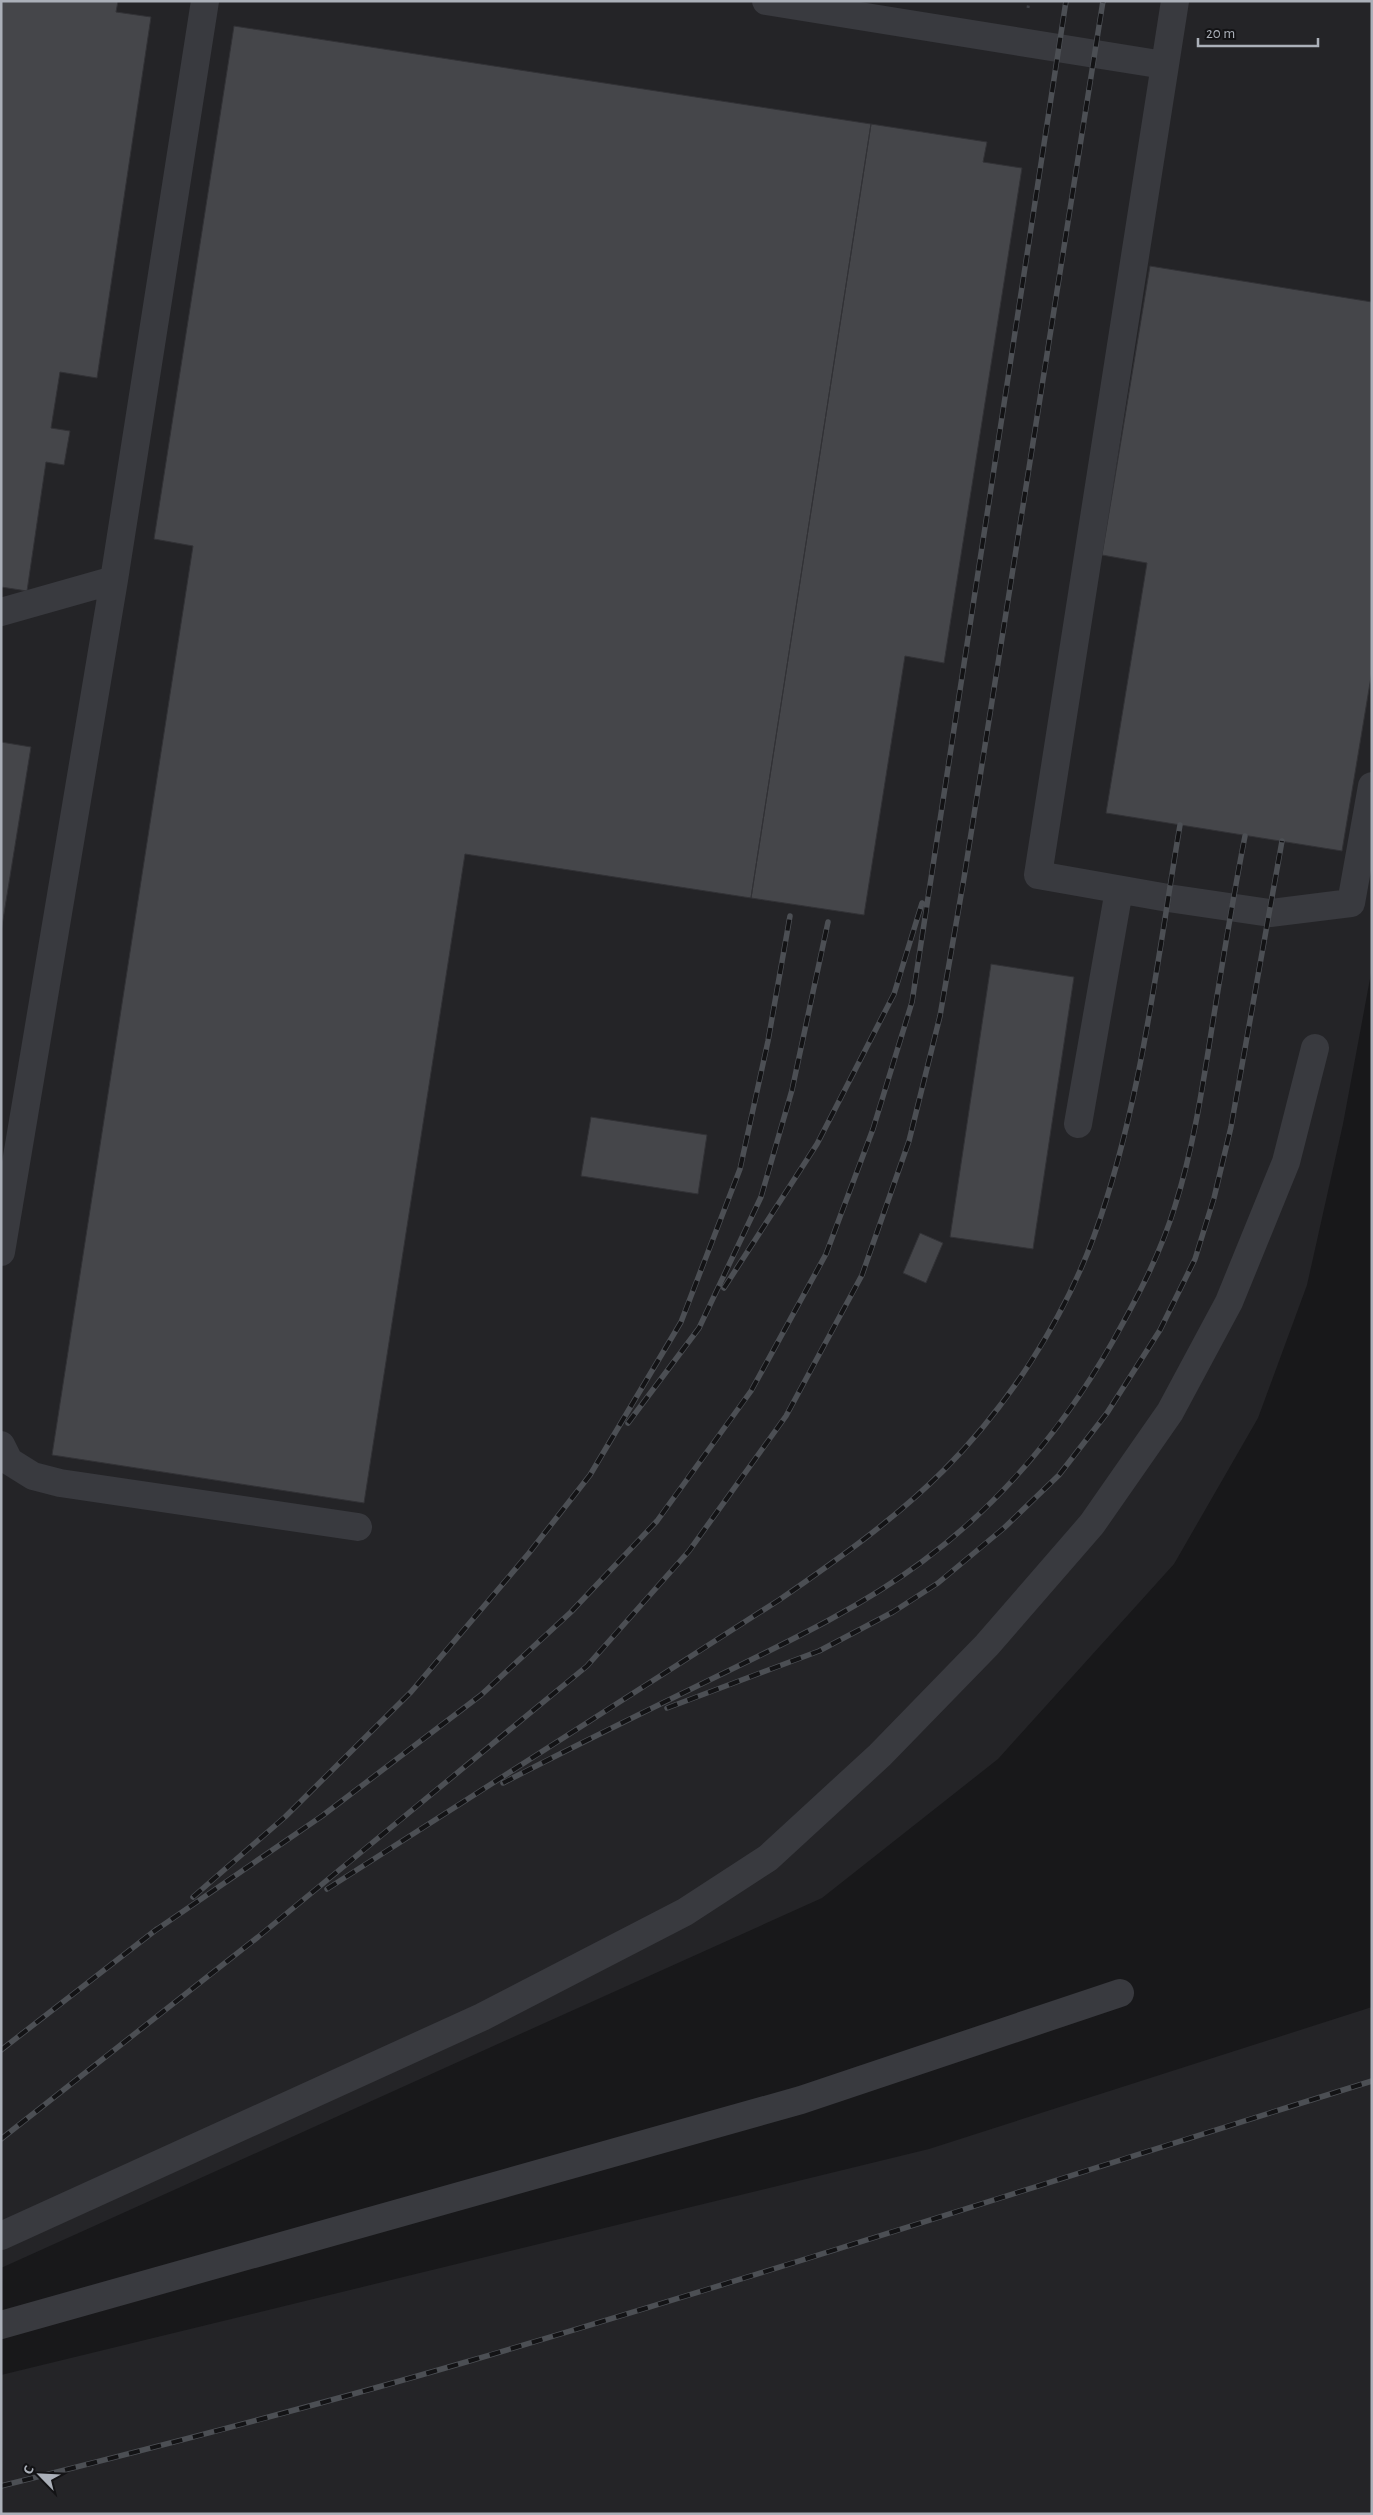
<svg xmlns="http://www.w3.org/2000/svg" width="1373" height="2515" font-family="'Alegreya Sans',sans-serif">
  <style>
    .built { fill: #242427 }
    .building { fill: #45464a; stroke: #323236 }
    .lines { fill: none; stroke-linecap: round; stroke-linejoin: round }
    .path { stroke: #3f4146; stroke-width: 3; stroke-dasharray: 2.5 4; stroke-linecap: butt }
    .minor { stroke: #393a3f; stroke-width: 28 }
    .rail-casing { stroke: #4c4f54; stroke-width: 5.5 }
    .rail { stroke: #131315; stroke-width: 4; stroke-dasharray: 11; stroke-linecap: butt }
  </style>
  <rect width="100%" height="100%" fill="#18181a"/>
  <path class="built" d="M1,1H1372V968L1343,1124L1307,1285L1258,1418L1174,1564L998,1759L822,1898L1,2268Z
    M1372,2007V2514H1V2375L929,2149Z"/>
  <path class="building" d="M1,1H118L116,12L151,17L97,378L60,372L51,428L70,431L64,465L46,462L27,591L1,587Z
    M234,26L871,124L751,898L465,854L364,1503L52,1455L193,546L154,539Z
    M871,124L987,142L983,162L1022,168L944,663L905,656L864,915L751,898Z
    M1150,266L1372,302V671L1342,851L1106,813L1147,563L1102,555Z
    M1,742L31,747L1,932Z
    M991,964L1074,977L1033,1249L950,1237Z
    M591,1117L707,1135L698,1194L581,1176Z
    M920,1233L943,1243L926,1283L903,1273Z"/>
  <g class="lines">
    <path class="path" d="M1028,8L1029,1"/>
    <path class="minor" d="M766,1L1164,65
      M1175,1L1038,875L1168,898L1270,913L1351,903L1372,786
      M1,612L114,580
      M1078,1124L1119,890
      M1,1252L114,580L205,1
      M1,1445L9,1461L33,1476L60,1483L358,1527
      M1,2236L482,2017L685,1912L768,1858L880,1755L987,1645L1092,1524L1170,1412L1229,1302L1286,1162L1315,1048
      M1,2325L801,2100L1120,1993"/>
    <defs>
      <path id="rail" d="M724,1288L817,1144L894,994L922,903
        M628,1423L699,1328L761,1197L792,1090L828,922
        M667,1708L819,1651L893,1612L938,1583L1004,1528L1059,1475L1107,1413L1160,1330L1195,1259L1214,1198L1231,1127L1282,841
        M503,1783C578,1744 654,1707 730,1670C796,1638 864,1605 923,1561C1001,1503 1065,1426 1113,1341C1137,1298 1160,1255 1175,1206C1194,1146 1203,1084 1213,1021C1223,959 1233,897 1245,836
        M327,1889L779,1600C837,1560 894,1520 944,1470C1008,1406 1063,1321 1094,1236C1141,1107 1157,961 1180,825
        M193,1897L285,1817L411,1692L529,1553L590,1475L681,1322L740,1169L768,1041L790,916
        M153,1932L322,1816L481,1695L571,1612L657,1521L751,1391L826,1254L873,1129L912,1002L1066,1
        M1,2050L157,1929
        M1,2139L258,1937L587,1666L689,1551L786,1416L862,1275L909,1141L940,1016L964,878L1103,1
        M1,2486C157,2447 312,2407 466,2362C769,2273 1070,2175 1372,2081"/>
    </defs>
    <use href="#rail" class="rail-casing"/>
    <use href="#rail" class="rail"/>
  </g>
  <rect width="1373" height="2515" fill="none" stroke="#abb0b9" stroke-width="5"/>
  <g transform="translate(40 2475) rotate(294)" stroke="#131315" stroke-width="4" paint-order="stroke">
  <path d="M0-4L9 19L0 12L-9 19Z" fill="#abb0b9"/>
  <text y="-8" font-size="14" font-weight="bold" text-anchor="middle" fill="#abb0b9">С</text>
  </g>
  <path d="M1198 38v8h120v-8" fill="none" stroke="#abb0b9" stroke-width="2.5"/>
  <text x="1206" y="38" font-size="15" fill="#abb0b9" stroke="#131315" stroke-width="4" paint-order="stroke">20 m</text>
</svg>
